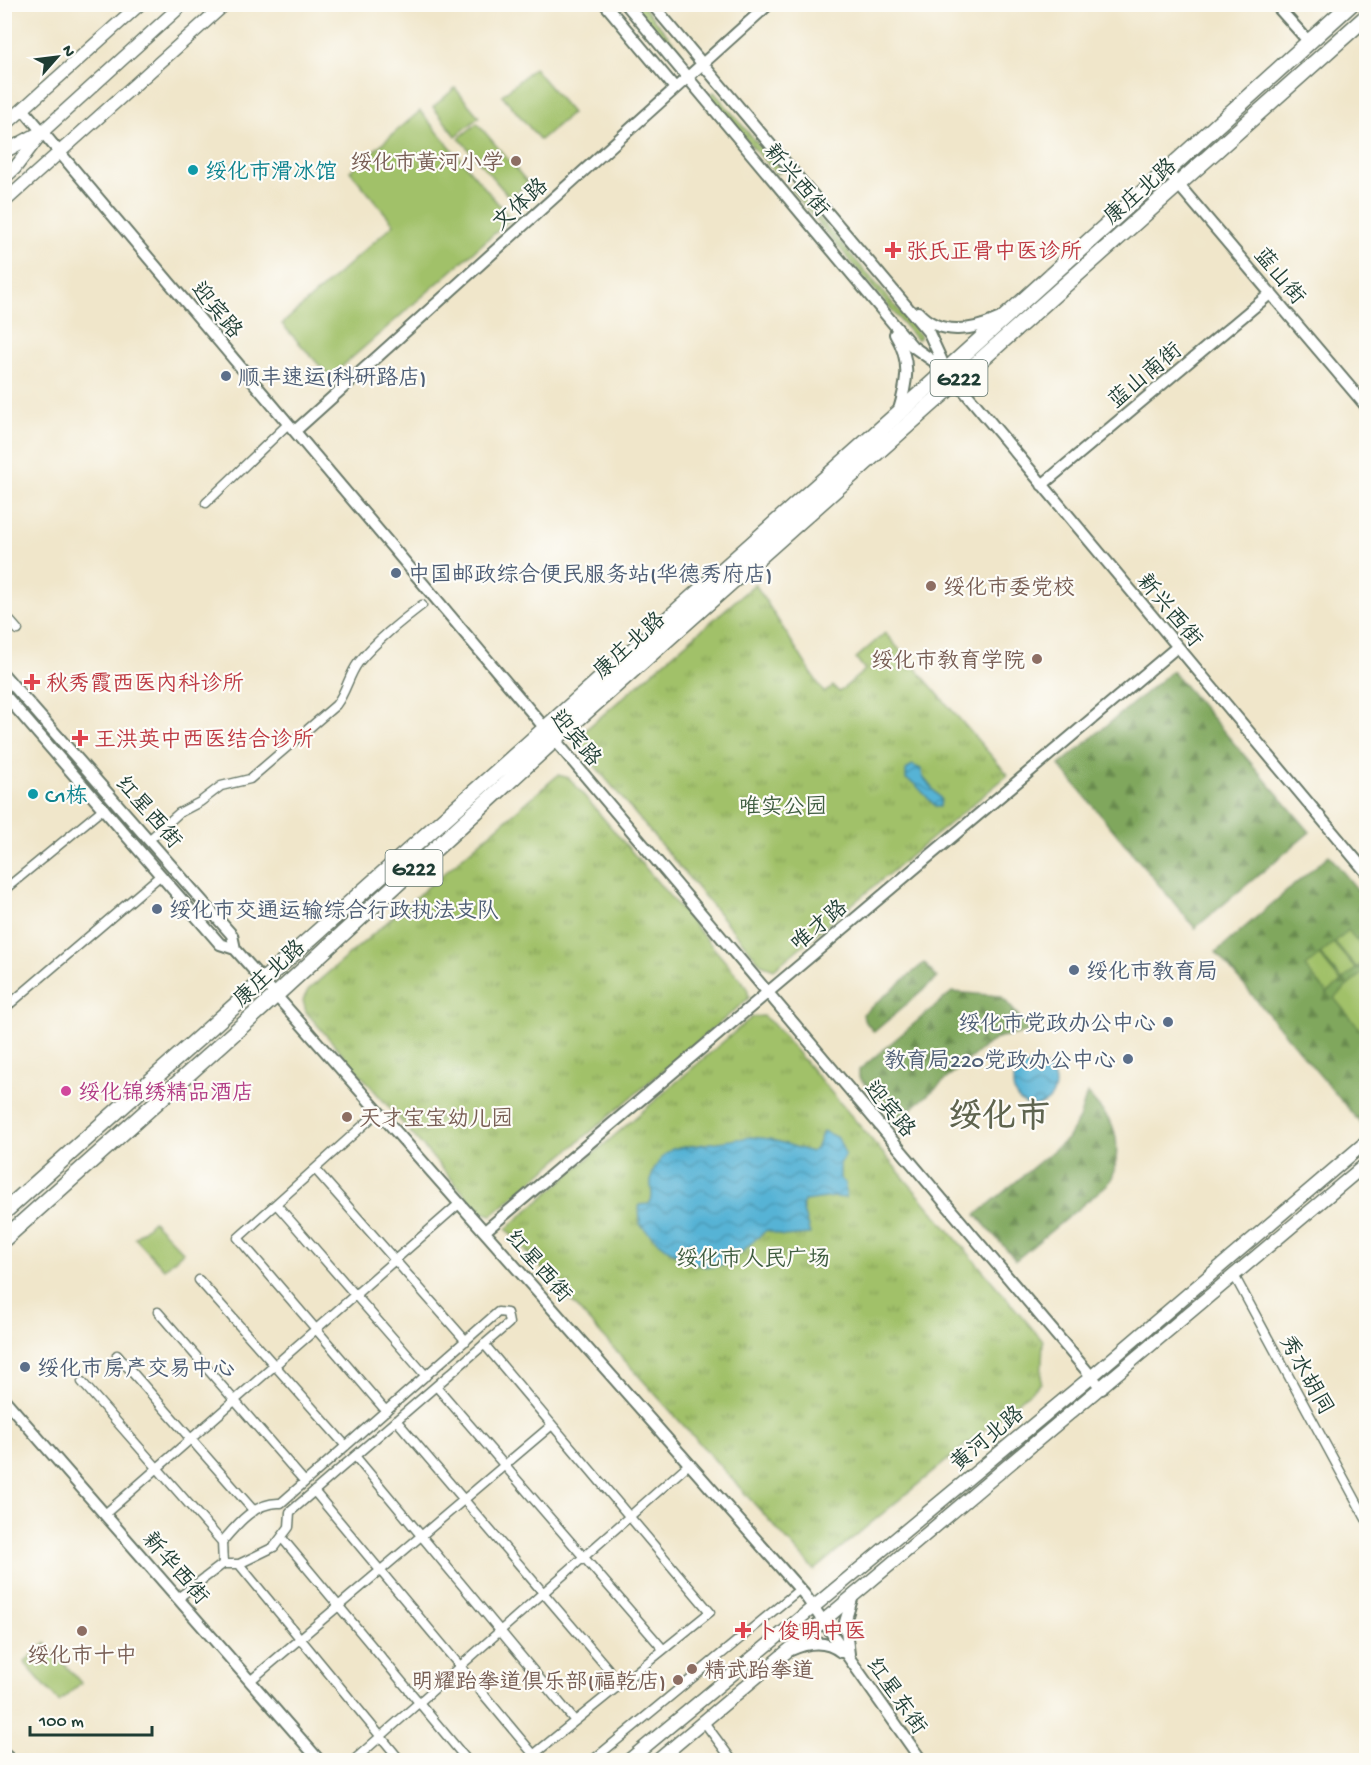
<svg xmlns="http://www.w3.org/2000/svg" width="1371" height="1765" font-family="'Gochi Hand','LXGW WenKai TC',sans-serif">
<defs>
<pattern id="grass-dots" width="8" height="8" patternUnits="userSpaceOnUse" patternTransform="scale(1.5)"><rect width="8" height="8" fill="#a1c169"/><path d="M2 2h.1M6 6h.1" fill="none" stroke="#839e57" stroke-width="1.8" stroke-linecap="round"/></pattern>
<pattern id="forest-firs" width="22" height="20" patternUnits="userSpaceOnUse" patternTransform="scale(1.5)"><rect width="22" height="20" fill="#80a75d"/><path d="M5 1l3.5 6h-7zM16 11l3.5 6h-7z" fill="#68894e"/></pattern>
<pattern id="park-tufts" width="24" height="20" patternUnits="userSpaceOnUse" patternTransform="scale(1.5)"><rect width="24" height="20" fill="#a1c169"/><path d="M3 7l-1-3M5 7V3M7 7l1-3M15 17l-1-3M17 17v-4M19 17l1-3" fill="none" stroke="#839e57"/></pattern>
<pattern id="water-waves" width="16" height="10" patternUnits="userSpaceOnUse" patternTransform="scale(1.5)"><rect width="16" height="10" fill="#57b3d5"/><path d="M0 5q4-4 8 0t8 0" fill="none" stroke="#4793ae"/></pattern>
</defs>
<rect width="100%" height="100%" fill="#fdfcf7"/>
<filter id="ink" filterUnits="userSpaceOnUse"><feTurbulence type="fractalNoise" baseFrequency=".0167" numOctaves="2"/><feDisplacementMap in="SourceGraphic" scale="12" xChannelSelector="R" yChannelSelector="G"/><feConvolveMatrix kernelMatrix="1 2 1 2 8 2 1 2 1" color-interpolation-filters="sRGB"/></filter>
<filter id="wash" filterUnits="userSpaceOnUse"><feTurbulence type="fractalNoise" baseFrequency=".008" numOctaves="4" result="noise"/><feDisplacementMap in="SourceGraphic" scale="24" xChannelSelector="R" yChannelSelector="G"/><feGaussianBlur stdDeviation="1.35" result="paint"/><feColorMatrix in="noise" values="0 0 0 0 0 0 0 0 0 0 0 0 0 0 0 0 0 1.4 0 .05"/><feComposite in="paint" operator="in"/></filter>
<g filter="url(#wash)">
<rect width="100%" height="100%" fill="#f0e6ca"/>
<!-- grass -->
<path fill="url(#grass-dots)" stroke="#607f4e" stroke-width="1.5" d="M634 5H642L680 50 678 54H675Z
M714 92 780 170V173L776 174 709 96Z
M791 185 921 336 919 339H916L791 190Z"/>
<!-- forest -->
<path fill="url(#forest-firs)" stroke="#507248" stroke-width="1.5" d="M1172 671 1310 832 1195 928 1059 765Z
M1329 855 1366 900V1119L1361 1124 1216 952Z
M924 963 937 978 874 1032 864 1020 863 1014Z
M952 992 1001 996 1033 1032 1000 1037 986 1045 897 1121 859 1077V1070Z
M1087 1093C1108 1119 1120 1125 1116 1160 1115 1169 1114 1176 1109 1183L1016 1260 976 1215 1067 1139 1079 1119Z"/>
<!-- park -->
<path fill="url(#park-tufts)" stroke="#607f4e" stroke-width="1.5" d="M755 584 824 693 833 686 839 692 865 670 856 658 885 633 1008 775 774 969 761 964 575 742 576 738Z
M558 775 569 778 747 987 749 998 492 1215 480 1212 306 1012 303 1000 308 990Z
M763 1016 773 1024 1043 1341 1041 1383 814 1570 506 1229 752 1017Z"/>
<!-- pitch -->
<path fill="#a1c169" stroke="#607f4e" stroke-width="1.5" d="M534 68 572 113 540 140 502 95Z
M455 88 479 117 456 136 433 107Z
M420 111 511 219 330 377 282 324 394 224 350 171Z
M477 123 528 183 510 198 459 138Z
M1348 930 1366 952V960L1357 968 1335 942Z
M1333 943 1356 969 1342 980 1320 954Z
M1319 955 1341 982 1327 993 1305 967Z
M1366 970V1028L1362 1032 1334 998Z
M153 1221 183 1252 164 1269 135 1238Z
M46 1643 81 1683 59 1702 24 1662Z"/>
<!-- water -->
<path fill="url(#water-waves)" stroke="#3b7884" stroke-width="1.5" d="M912 765 921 769 923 777 941 799 940 807H936L915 784 906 779V770Z
M1013 1085a21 21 0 1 1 42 0a21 21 0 1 1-42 0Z
M823 1131 838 1138 845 1154 840 1164V1179L845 1183 846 1198 834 1197 804 1201 802 1207 810 1234 783 1236 767 1230C751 1241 739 1258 721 1265 694 1274 657 1243 640 1224L639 1205 649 1204C655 1196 650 1190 651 1181 652 1168 663 1155 672 1149L751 1137 770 1139 811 1152 816 1149Z"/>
</g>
<g filter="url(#ink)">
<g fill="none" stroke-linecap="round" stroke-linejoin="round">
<!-- street casing -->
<g stroke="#687868" stroke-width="11">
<path id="street" d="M206 503 288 424
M4 614 18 630
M149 840 179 813 200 802 221 786 250 779 336 705C346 692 349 675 358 663 376 641 400 622 422 605
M4 890 104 808
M4 1009 161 875
M377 1113 238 1238 386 1411
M315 1169 466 1341
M276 1204 426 1376
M1235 1277 1366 1519
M199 1280 346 1446
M158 1312 305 1482
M484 1344 710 1612 527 1760
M117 1355 254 1511
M82 1382 222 1542
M436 1386 663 1649
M396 1420 621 1684
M355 1456 575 1721
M314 1491 534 1755
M105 1514 460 1203
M282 1538 467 1760
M239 1564 400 1760
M178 1598 223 1564H239L274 1547 289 1527 290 1512 509 1323 507 1313 498 1312 281 1503C256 1501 237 1524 222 1542L223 1564
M250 1681 552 1425
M704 1722 732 1760
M354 1760 689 1464
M593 1760 800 1589"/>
</g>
<!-- secondary casing -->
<g stroke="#687868" stroke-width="14">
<path id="secondary" d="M605 4 675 88
M626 4 912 346 946 370 956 381 1366 872
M652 4 929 333 946 370
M1275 4 1309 42
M23 109 1102 1389
M1166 170 1366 406
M918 312C939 336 973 331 998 319
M895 334C912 361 907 384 898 413
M295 431 769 4
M1042 485 1271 293
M4 675 232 935 235 949 220 944 4 694
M235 949 804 1594 921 1760
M485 1231 1177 647
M4 1399 319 1760
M791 1650C808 1642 826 1640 841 1652
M849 1654 845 1622 852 1599
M4 1754 11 1760"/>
</g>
<!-- primary casing -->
<g stroke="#687868" stroke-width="15">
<path id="primary" d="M4 126 140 4
M4 152 39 133
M4 178 15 168 43 131 183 4
M4 202 225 4
M629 1760 1092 1376 1366 1142
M658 1760 1366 1164"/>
</g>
<!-- highway casing -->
<g stroke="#687868" stroke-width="18">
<path id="highway" d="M4 1212 930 385 1351 4
M4 1239 264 1006 554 740 1366 17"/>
</g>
<!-- street -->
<use href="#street" stroke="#fff" stroke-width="8"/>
<!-- secondary -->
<use href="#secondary" stroke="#fff" stroke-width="10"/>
<!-- primary -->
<use href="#primary" stroke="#fff" stroke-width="12"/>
<!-- highway -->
<use href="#highway" stroke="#fff" stroke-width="15"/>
</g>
</g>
<!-- markers -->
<g fill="#8d6e63" stroke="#fdfcf7" stroke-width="2">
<circle cx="516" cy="161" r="6"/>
<circle cx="931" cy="586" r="6"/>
<circle cx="1037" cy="659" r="6"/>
<circle cx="347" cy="1117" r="6"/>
<circle cx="82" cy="1631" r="6"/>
<circle cx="692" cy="1669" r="6"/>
<circle cx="678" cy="1680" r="6"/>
</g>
<g fill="#0f9aa8" stroke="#fdfcf7" stroke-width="2">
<circle cx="193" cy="170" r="6"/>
<circle cx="33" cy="794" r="6"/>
</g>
<g fill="#e0444e" stroke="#fdfcf7" stroke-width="2">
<path d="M890 241h6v6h6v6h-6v6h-6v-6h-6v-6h6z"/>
<path d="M29 673h6v6h6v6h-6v6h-6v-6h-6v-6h6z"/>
<path d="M77 729h6v6h6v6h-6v6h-6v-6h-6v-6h6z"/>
<path d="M740 1621h6v6h6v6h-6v6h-6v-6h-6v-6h6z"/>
</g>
<g fill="#5c6f8a" stroke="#fdfcf7" stroke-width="2">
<circle cx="226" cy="376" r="6"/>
<circle cx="396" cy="573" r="6"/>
<circle cx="157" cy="909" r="6"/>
<circle cx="1074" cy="970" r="6"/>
<circle cx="1168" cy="1022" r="6"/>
<circle cx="1128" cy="1059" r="6"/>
<circle cx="25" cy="1367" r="6"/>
</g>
<circle fill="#d1479c" stroke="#fdfcf7" stroke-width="2" cx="66" cy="1091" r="6"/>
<g text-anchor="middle" stroke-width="4.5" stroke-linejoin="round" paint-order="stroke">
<!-- shield labels -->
<g fill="#fdfcf7" stroke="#62766e" stroke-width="1.5">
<rect x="930.5" y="360" width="57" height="36" rx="4.5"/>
<rect x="385.5" y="850" width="57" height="36" rx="4.5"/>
</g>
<g font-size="21" font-weight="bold" fill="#1f3d34">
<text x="959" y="385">G222</text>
<text x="414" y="875">G222</text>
</g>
<!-- education labels -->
<g font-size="22" fill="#785e54" stroke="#fdfcf7" text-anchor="end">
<text x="504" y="169">绥化市黄河小学</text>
<text x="943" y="594" text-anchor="start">绥化市委党校</text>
<text x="1025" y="667">绥化市教育学院</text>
<text x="359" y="1125" text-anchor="start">天才宝宝幼儿园</text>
<text x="82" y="1662" text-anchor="middle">绥化市十中</text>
<text x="704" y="1677" text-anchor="start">精武跆拳道</text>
<text x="666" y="1688">明耀跆拳道俱乐部(福乾店)</text>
</g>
<!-- culture labels -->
<g font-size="22" fill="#0d838f" stroke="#fdfcf7" text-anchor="start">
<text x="205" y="178">绥化市滑冰馆</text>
<text x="45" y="802">C1栋</text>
</g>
<!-- street labels -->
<g font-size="22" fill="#1f3d34" stroke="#fdfcf7">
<text transform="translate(798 179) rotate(50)" y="8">新兴西街</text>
<text transform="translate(1139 190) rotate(-41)" y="8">康庄北路</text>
<text transform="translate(519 203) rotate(-42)" y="8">文体路</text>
<text transform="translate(1281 275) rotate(50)" y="8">蓝山街</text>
<text transform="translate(218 309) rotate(50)" y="8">迎宾路</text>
<text transform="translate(1144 374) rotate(-40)" y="8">蓝山南街</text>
<text transform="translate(1171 609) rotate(50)" y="8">新兴西街</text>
<text transform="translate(628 644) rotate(-42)" y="8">康庄北路</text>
<text transform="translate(577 737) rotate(50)" y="8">迎宾路</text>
<text transform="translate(150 811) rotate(49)" y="8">红星西街</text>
<text transform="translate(818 924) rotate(-40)" y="8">唯才路</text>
<text transform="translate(268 972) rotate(-42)" y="8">康庄北路</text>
<text transform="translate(891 1108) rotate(50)" y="8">迎宾路</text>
<text transform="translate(540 1265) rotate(49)" y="8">红星西街</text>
<text transform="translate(1308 1374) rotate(61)" y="8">秀水胡同</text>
<text transform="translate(986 1437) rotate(-40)" y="8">黄河北路</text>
<text transform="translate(177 1567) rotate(49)" y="8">新华西街</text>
<text transform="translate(898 1695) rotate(55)" y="8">红星东街</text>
</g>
<!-- health labels -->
<g font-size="22" fill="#be3a42" stroke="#fdfcf7" text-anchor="start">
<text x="906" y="258">张氏正骨中医诊所</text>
<text x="46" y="690">秋秀霞西医内科诊所</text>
<text x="94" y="746">王洪英中西医结合诊所</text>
<text x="756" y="1638">卜俊明中医</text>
</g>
<!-- service labels -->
<g font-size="22" fill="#4e5e75" stroke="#fdfcf7" text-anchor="start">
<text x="238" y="384">顺丰速运(科研路店)</text>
<text x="408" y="581">中国邮政综合便民服务站(华德秀府店)</text>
<text x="169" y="917">绥化市交通运输综合行政执法支队</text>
<text x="1086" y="978">绥化市教育局</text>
<text x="1156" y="1030" text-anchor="end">绥化市党政办公中心</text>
<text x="1116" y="1067" text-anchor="end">教育局220党政办公中心</text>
<text x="37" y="1375">绥化市房产交易中心</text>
</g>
<!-- park labels -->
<g font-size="22" fill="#405e41" stroke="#fdfcf7">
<text x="783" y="813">唯实公园</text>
<text x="753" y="1265">绥化市人民广场</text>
</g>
<!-- hotel labels -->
<g font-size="22" fill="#b23c85" stroke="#fdfcf7" text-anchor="start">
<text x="78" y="1099">绥化锦绣精品酒店</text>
</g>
<!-- town labels -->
<g font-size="34" font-weight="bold" fill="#5f654f" stroke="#fdfcf7">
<text x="999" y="1126">绥化市</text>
</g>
</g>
<!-- margin -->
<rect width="1371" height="1765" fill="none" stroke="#fdfcf7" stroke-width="24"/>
<!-- north arrow -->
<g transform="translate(57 57) rotate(62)" stroke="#fdfcf7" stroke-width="4.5" paint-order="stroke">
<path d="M0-4.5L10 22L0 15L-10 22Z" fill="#1f3d34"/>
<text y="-9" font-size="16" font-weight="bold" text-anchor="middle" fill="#1f3d34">N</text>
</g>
<!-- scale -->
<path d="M30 1726v9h122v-9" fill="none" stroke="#1f3d34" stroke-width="3"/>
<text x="39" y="1726" font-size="18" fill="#1f3d34" stroke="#fdfcf7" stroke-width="4.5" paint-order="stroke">100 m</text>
</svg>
